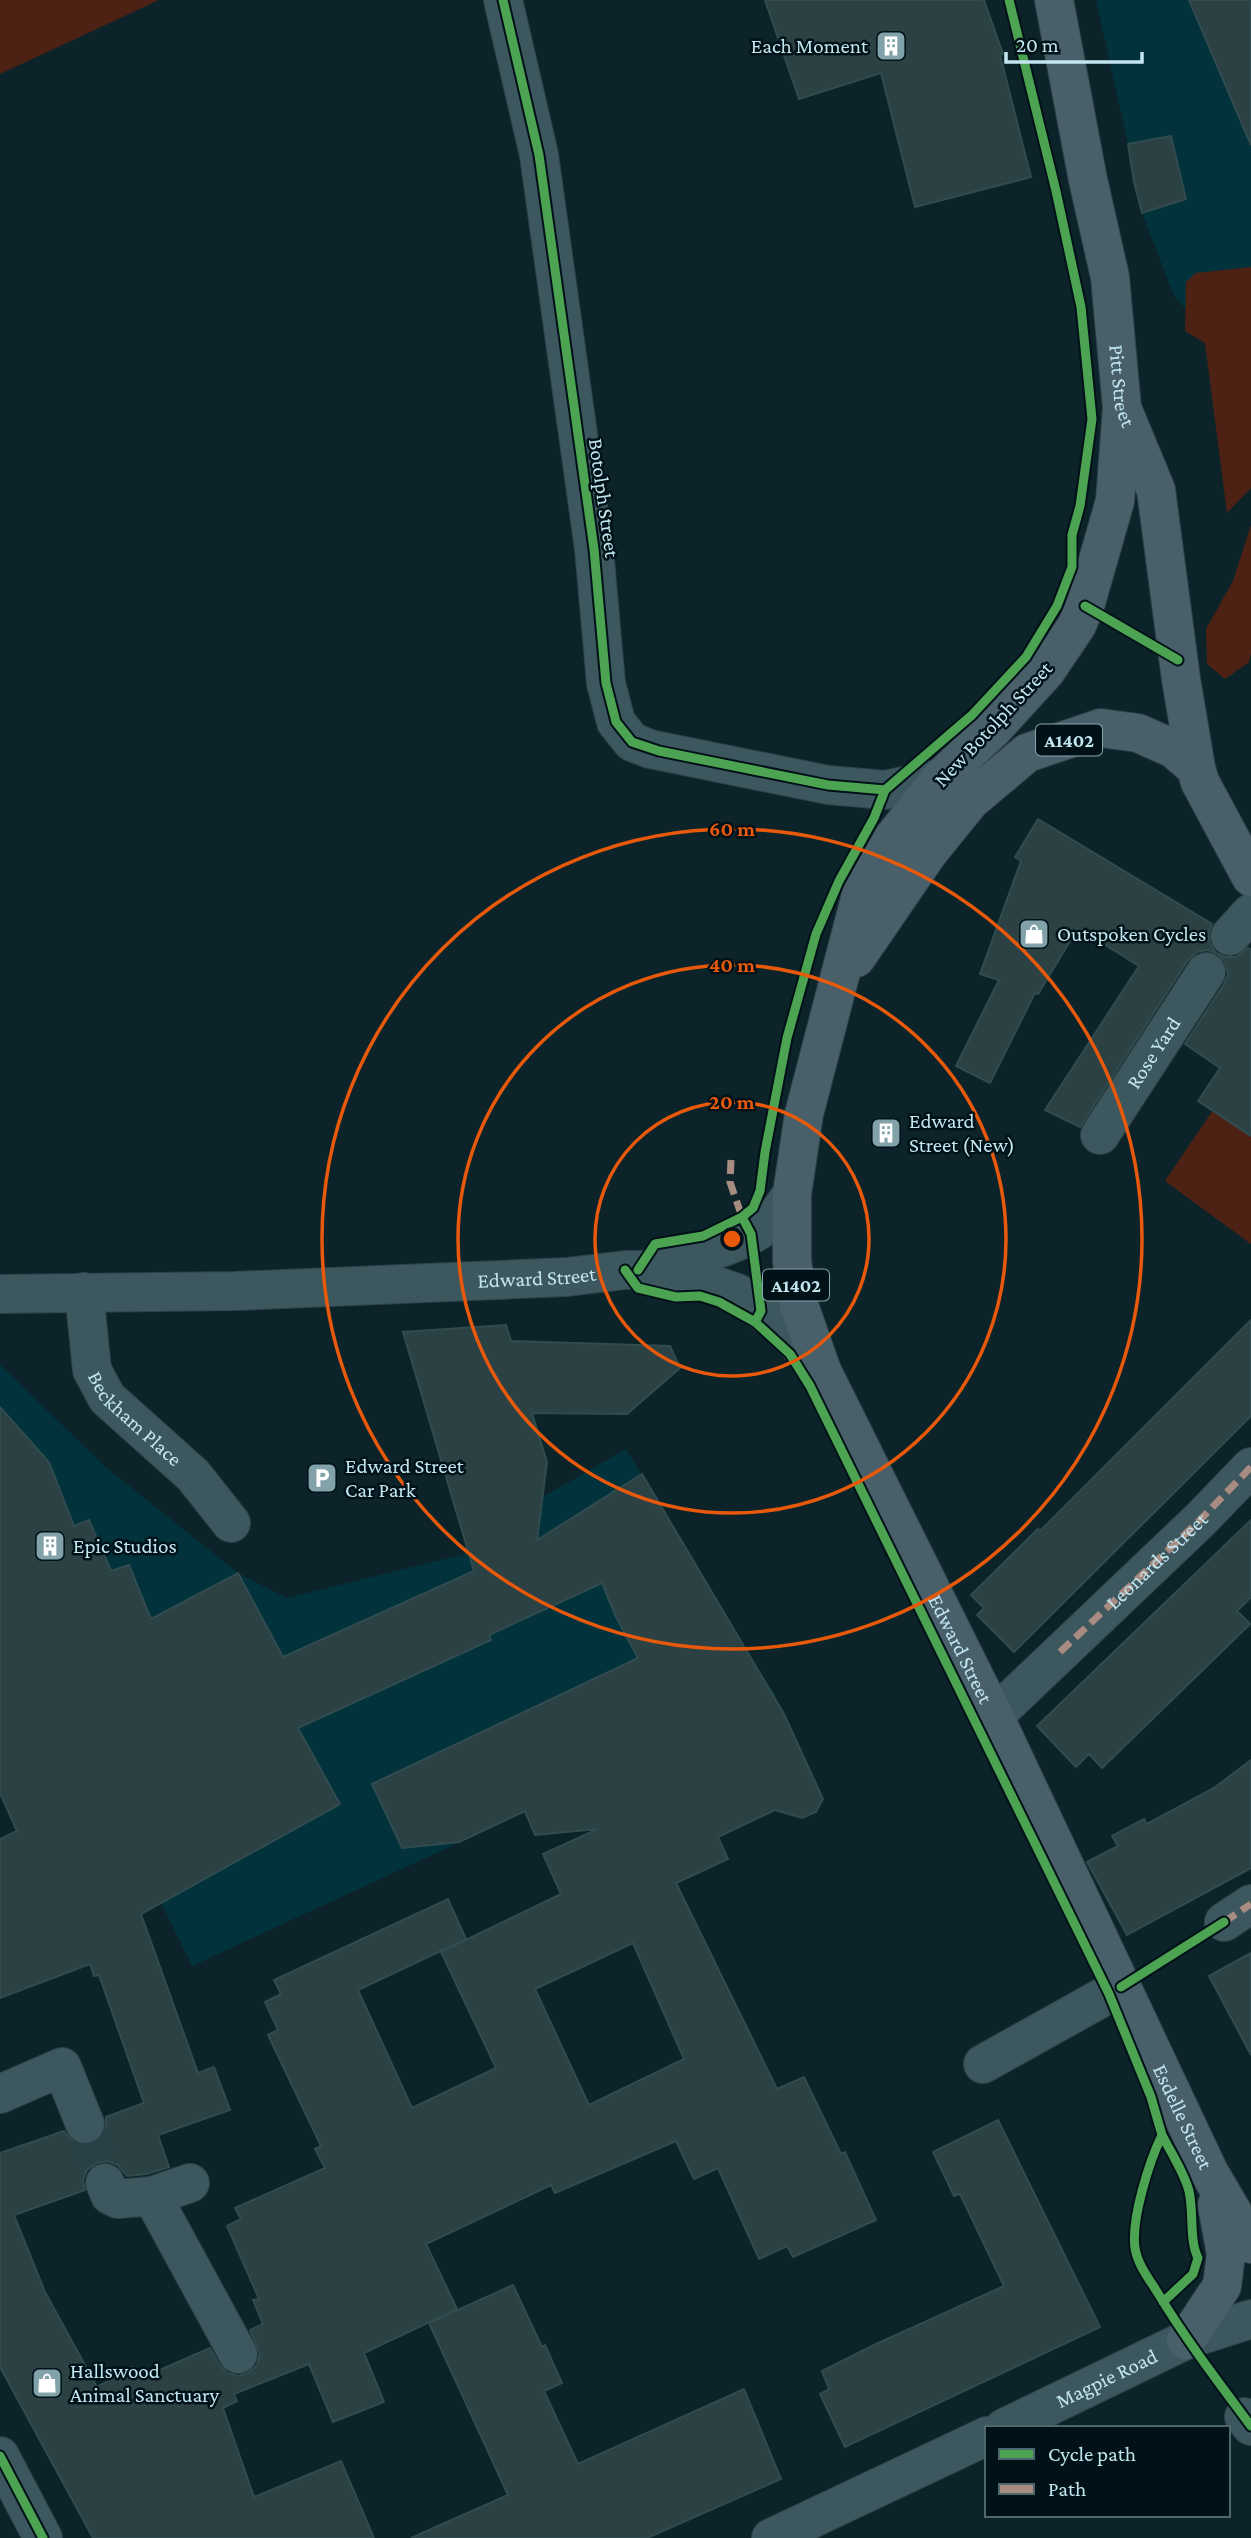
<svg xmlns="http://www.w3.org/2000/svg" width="1251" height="2538" font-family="'Crimson Pro',serif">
<rect width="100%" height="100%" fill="#0c2429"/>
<!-- built -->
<path fill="#02323c" d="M1096 0H1251V334L1202 327 1174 296 1142 213 1134 182 1128 144Z
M0 1365 108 1469 238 1573 287 1598 465 1554V1542L626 1449 760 1673 776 1696 192 1966 47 1667 0 1685Z"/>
<!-- green -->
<path fill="#4d2215" d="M0 0H159L0 74Z
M1251 267V488L1227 513 1205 343 1185 331 1186 282 1196 273Z
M1251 525V653L1249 662 1225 679 1207 664 1206 629 1233 581Z
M1213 1110 1251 1136V1244L1165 1181Z"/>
<!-- building -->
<path fill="#2c4144" stroke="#304c4e" stroke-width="2" fill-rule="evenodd" d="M765 0H984L1003 54 1000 55 1031 177 915 207 881 73 799 99Z
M1189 0H1251V145Z
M1171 136 1186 199 1142 213 1134 182 1128 144Z
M1038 819 1212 924 1209 932V942L1216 953 1226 957H1236L1248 948 1251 950V1136L1198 1101 1220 1068 1185 1044 1224 984 1228 974 1225 962 1218 954 1208 950 1197 952 1188 960 1080 1127 1045 1110 1139 966 1078 928 1038 994 1035 993 990 1083 956 1066 999 980 980 974 1021 861 1015 857Z
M1251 1320V1416L1014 1652 977 1615 984 1608 971 1595 1038 1529 1040 1531Z
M506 1325 511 1341 670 1346 680 1368 627 1414 532 1413 547 1462 537 1540 642 1474 784 1714 823 1799 816 1812 802 1818 775 1810 718 1837 728 1859 676 1883 777 2089 804 2077 841 2154 845 2152 876 2220 793 2257 787 2246 759 2259 718 2168 694 2179 676 2141 555 2193 551 2185 426 2244 457 2309 364 2353 384 2402 333 2422 309 2364 234 2394 237 2401 223 2408 254 2497 341 2461 374 2538H93L0 2367V2153L64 2131 72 2142 83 2146 93 2144 103 2137 106 2128V2117L144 2103 99 1975 94 1976 90 1964 0 1998V1839L17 1831 0 1793V1407L49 1462 74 1526 89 1520 111 1571 129 1565 151 1619 238 1573 283 1657 474 1571 403 1332ZM602 1583 616 1617 638 1658 372 1784 402 1848 459 1842 525 1811 535 1835 598 1829 543 1854 561 1894 441 1952 496 2068 412 2108 358 1990 466 1939 448 1899 274 1980 281 1994 265 2002 278 2030 268 2035 321 2146 315 2149 325 2168 235 2208 241 2219 227 2226 259 2299 253 2300 263 2324 250 2330 260 2354 257 2365 248 2373 238 2376 227 2373 219 2364 210 2348 139 2379 133 2367 97 2387 45 2292 14 2215 85 2190 83 2180 87 2170 97 2163 107 2161 118 2165 127 2176 147 2174 169 2167 158 2135 230 2110 214 2067 198 2073 141 1914 340 1804 298 1728 491 1640 489 1635ZM633 1943 684 2059 589 2105 535 1989Z
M1251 1520V1597L1237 1611 1250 1624 1102 1768 1089 1754 1076 1767 1037 1726Z
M1251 1760V1868L1127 1935 1087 1862 1118 1846 1112 1836 1144 1819 1147 1824 1214 1788Z
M1251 1953V2055L1209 1976Z
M998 2120 1100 2327 845 2447 820 2394 829 2389 822 2371 874 2345 1004 2286 960 2194 954 2196 933 2152Z
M513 2285 542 2347 545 2345 562 2383 544 2391 578 2464 744 2389 781 2479 647 2538H411L508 2495 429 2323Z"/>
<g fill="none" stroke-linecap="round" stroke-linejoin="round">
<!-- minor-tunnel -->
<path stroke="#274147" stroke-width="38" stroke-dasharray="38 19" stroke-linecap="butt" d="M85 2124 105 2183"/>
<!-- minor casing -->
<g stroke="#2f4146" stroke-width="40">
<g id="minor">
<path d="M503 0 539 155 594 549 606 683 616 722 632 742 650 749 828 785 885 790 941 778"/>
<path d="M1230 936 1251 913"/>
<path id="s1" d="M1100 1135 1206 972"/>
<path d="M652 1267C688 1257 743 1247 771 1221 779 1214 785 1203 792 1194"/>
<path id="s2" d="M84 1292 92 1370 107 1398 193 1475 231 1523"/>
<path id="s3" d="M0 1294 235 1291 567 1277 625 1270H643L694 1278 737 1293 782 1326 822 1371"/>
<path d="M994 1716 1201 1519 1251 1467"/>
<path d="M1224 1922 1251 1904"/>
<path d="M983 2064 1121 1987"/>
<path d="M0 2094 62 2067 85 2124"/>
<path d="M105 2183 110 2195 118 2199 152 2196 238 2354"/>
<path d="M152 2196 190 2183"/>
<path d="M1244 2417 1251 2426"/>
<path id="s4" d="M1004 2428 1186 2340 1251 2319"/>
<path d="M0 2456 43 2538"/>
<path d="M771 2538 987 2436"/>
</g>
</g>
<!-- major casing -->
<g stroke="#2f4146" stroke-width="40">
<g id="major">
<path id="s5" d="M1054 0 1088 180 1110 277 1122 408 1156 490 1181 679 1196 768 1200 782 1251 877"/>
<path id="s6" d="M1122 408 1115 501 1085 606 1077 625 1046 671 993 729 941 778 893 838 861 895 804 1114 792 1194V1261L799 1305 822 1371 994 1716 1209 2172 1251 2244"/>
<path d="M856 958 928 853 970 801 1027 753 1101 728 1138 733 1174 749 1196 768"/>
<path d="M1186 2340 1222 2286 1226 2254 1217 2205"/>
</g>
</g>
<!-- minor -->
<use href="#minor" stroke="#3c575e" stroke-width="38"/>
<!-- major -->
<use href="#major" stroke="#49606a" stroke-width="38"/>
<!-- quiet -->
<g stroke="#a88b81" stroke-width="7" stroke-dasharray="14 7" stroke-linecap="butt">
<path d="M731 1160 730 1182 742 1217 739 1218"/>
<path id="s7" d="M1060 1652 1201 1519 1251 1467"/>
<path d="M1224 1922 1251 1904"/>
</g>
<!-- cycleway casing -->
<g stroke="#001218" stroke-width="13">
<path id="cycleway" d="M503 0 539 155 594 549 606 683 616 722 632 742 659 751 828 785 885 790
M1009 0 1056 191 1081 307 1092 419 1080 506 1072 535V567L1057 606 1026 657 972 715 885 790 874 818 839 881 816 934 787 1038 765 1152 760 1191 753 1208 742 1217 751 1234 761 1311 755 1322 790 1354 810 1386 1109 1994 1151 2097 1162 2135C1149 2162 1131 2219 1135 2248 1138 2266 1150 2280 1159 2295 1187 2341 1219 2383 1251 2426
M1085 606 1178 660
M625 1270 638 1288 676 1297 700 1296 719 1302 755 1322
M638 1270 655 1244 703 1236 742 1217
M1121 1987 1224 1922
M1162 2135C1171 2153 1184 2172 1189 2191 1194 2213 1189 2240 1198 2258L1193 2274 1163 2302
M0 2456 43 2538"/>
</g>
<!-- cycleway -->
<use href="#cycleway" stroke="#4ca352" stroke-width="9"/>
</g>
<!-- distance rings -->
<g fill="none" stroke="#e8590c" stroke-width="3.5">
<circle cx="732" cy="1239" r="137"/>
<circle cx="732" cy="1239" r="274"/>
<circle cx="732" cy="1239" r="410"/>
</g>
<!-- icons -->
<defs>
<g id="building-square" transform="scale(1.575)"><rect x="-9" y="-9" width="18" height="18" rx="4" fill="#82a2aa" stroke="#001218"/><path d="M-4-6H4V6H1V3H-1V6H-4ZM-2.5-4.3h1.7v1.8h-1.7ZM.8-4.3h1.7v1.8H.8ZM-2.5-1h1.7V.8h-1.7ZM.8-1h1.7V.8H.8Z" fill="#fff"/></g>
<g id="shop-square" transform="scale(1.575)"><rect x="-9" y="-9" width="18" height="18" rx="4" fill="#82a2aa" stroke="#001218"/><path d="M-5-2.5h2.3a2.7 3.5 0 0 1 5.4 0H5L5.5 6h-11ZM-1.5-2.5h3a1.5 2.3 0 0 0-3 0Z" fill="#fff"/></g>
<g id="parking-square" transform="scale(1.575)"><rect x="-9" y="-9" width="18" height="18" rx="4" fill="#82a2aa" stroke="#001218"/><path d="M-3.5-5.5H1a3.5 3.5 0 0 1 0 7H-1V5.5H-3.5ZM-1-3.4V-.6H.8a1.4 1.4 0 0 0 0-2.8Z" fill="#fff"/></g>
</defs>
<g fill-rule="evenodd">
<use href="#building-square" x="891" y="46"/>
<use href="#shop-square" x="1034" y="934"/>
<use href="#building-square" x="886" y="1133"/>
<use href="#parking-square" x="322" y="1478"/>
<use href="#building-square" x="50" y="1546"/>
<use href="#shop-square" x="47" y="2383"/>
</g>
<g text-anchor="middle" stroke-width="5" stroke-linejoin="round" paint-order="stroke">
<!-- shield labels -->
<g fill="#001218" stroke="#88a6af" stroke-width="2">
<rect x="1036" y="724.5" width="66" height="31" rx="5"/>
<rect x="763" y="1269.5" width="66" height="31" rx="5"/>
</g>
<g font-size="19" font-weight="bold" fill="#c2e6f0">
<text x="1069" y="747">A1402</text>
<text x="796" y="1292">A1402</text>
</g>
<!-- poi labels -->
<g font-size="21" fill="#c2e6f0" stroke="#001218" text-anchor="start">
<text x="868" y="53" text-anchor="end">Each Moment</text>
<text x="1057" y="941">Outspoken Cycles</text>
<text x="909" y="1128">Edward<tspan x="909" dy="24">Street (New)</tspan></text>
<text x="345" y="1473">Edward Street<tspan x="345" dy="24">Car Park</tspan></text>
<text x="73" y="1553">Epic Studios</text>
<text x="70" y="2378">Hallswood<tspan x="70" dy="24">Animal Sanctuary</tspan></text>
</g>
<!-- street labels -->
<g font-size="21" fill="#c2e6f0" stroke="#001218">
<text dy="7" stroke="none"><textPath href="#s5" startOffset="392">Pitt Street</textPath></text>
<text transform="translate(604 498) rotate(82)" y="7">Botolph Street</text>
<text transform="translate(993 724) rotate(-47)" y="7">New Botolph Street</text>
<text dy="7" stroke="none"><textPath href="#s1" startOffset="98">Rose Yard</textPath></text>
<text dy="7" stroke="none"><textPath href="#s3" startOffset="537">Edward Street</textPath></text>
<text dy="7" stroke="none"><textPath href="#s2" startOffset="144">Beckham Place</textPath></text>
<text dy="7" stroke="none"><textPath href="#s7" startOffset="133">Leonards Street</textPath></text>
<text dy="7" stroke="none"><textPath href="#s6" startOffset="1370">Edward Street</textPath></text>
<text dy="7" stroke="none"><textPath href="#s6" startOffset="1888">Esdelle Street</textPath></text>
<text dy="7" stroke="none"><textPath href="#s4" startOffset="114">Magpie Road</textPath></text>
</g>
</g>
<circle cx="732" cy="1239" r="10" fill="#e8590c" stroke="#001218" stroke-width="3.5"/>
<g font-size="21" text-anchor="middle" font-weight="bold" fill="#e8590c" stroke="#001218" stroke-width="5" stroke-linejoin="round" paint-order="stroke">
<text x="732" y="836">60 m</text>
<text x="732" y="972">40 m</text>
<text x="732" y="1109">20 m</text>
</g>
<!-- legend -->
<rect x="985" y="2426" width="245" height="91" fill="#001218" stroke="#4e676e" stroke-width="2"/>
<rect x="999" y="2449" width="35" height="10" fill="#4ca352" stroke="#4e676e" stroke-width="2"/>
<text x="1048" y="2461" font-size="21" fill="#c2e6f0">Cycle path</text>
<rect x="999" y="2484" width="35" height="10" fill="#a88b81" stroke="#4e676e" stroke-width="2"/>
<text x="1048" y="2496" font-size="21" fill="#c2e6f0">Path</text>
<!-- scale -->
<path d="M1006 52v10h136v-10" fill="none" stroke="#c2e6f0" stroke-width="3.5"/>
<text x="1016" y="52" font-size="21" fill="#c2e6f0" stroke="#001218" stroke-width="5" paint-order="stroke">20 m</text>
</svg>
